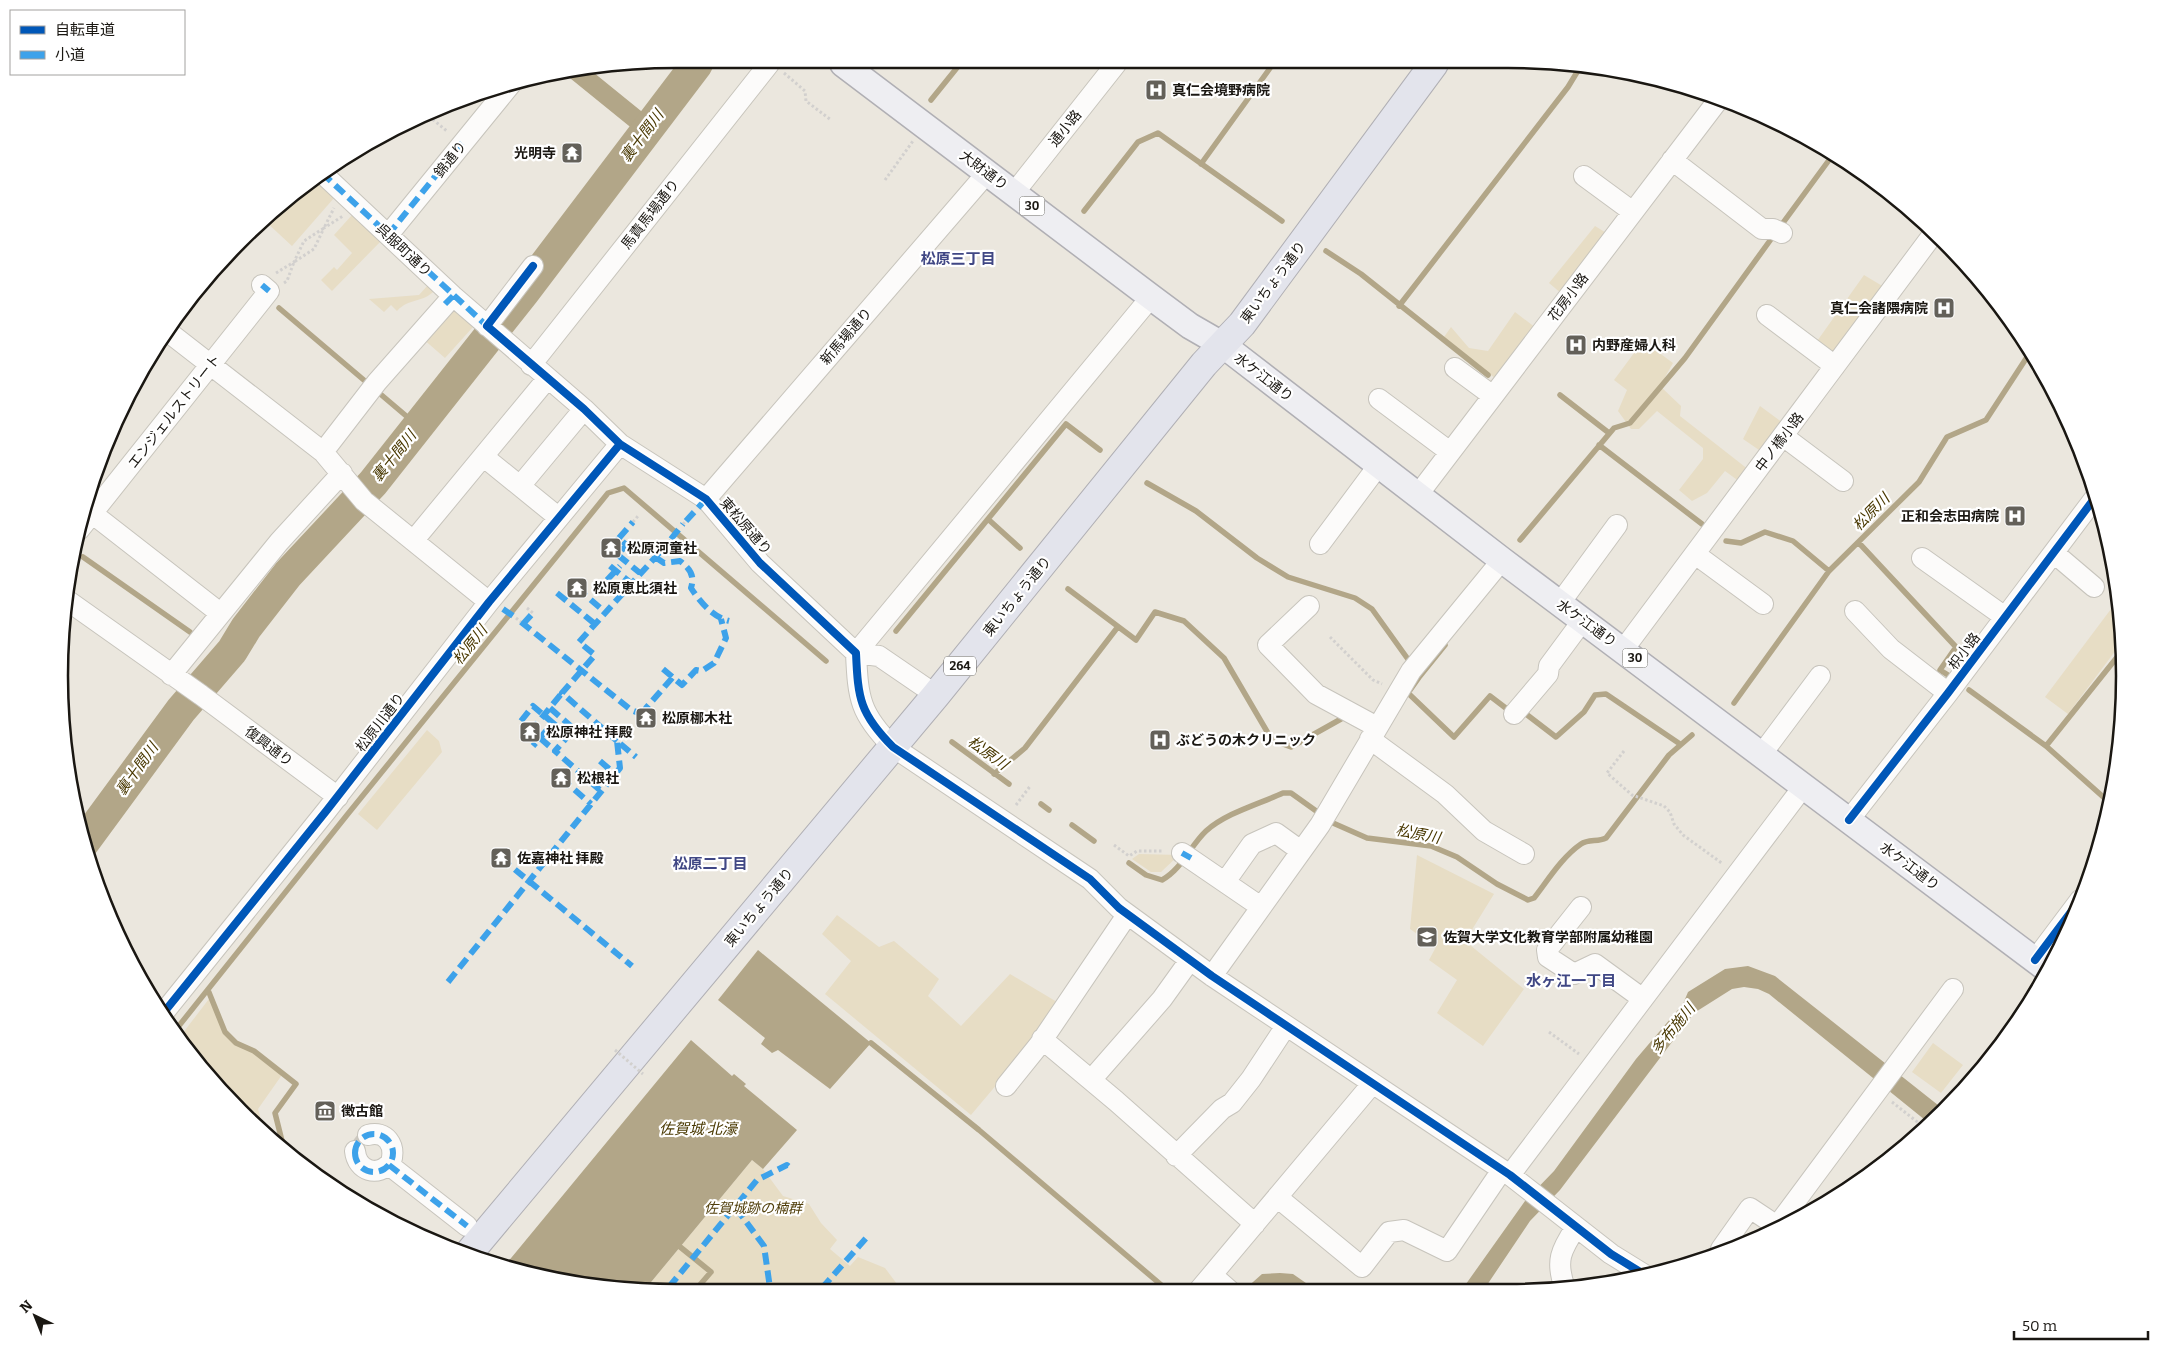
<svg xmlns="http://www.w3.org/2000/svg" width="2184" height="1351" font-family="Bitter,'Noto Sans JP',serif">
<rect width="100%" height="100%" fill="#ebe7de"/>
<!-- green -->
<path fill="#e7ddc5" d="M315 177 334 198 292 246 265 221 300 186Z
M352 215 381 241 332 291 321 280 334 267 337 270 352 253 334 235Z
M1595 226 1608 234 1562 294 1549 283Z
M1864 275 1884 287 1832 357 1815 344Z
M428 285 435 290C422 304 410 297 397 311L391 305 384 312 369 299 419 295Z
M452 305 473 327 445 358 422 338Z
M1515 312 1536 328 1496 379 1444 337 1451 327 1469 348 1488 351Z
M1643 341 1673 363 1660 386 1681 406 1680 416 1749 470 1740 482 1725 471 1707 493 1692 501 1679 490 1703 459V448L1657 411 1639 429H1631L1618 411 1627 390 1614 380Z
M1760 406 1783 423 1762 452 1743 439Z
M2111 609 2121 615 2122 642 2068 714 2045 697Z
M427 730 439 741 442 752 377 830 358 814Z
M1139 854 1179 855 1161 872H1151L1132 859Z
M1417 855 1494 894 1465 941 1524 989 1483 1046 1437 1013 1457 980 1429 960 1436 947 1410 929Z
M837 915 879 947 894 941 939 979 928 996 961 1026 1010 974 1057 1002 1041 1032 971 1115 825 994 851 961 822 934Z
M212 995 225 1030 237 1042 253 1048 284 1072 258 1109 265 1134 239 1111 179 1038Z
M1933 1043 1963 1065 1941 1093 1912 1072Z
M752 1160 763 1169 783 1196 809 1204 821 1223 837 1240 830 1249 850 1266 858 1257 885 1268 900 1288 647 1287Z"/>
<!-- water -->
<path fill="#b2a688" d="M758 950 871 1043 830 1089 778 1050 772 1053 761 1044 765 1038 718 1000Z
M1748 966 1775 976 1943 1109 1930 1124 1769 994 1758 989 1744 987 1732 989 1694 1013 1560 1190 1530 1221 1483 1291H1461L1525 1201 1554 1171 1636 1059 1683 1004 1688 992 1725 969Z
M691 1040 732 1076 734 1074 746 1084 744 1086 797 1130 763 1169 752 1160 647 1287H595L507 1263Z
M1280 1273 1293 1274 1316 1290H1283L1278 1287 1269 1286 1261 1290H1244L1262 1274Z"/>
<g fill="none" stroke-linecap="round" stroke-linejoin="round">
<!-- stream -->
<path stroke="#b2a688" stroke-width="5.5" d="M931 100 960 64
M1201 164 1273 64
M1084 211 1138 142 1158 133 1282 221
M1780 227 1832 156
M1326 251 1361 274 1488 375
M1399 306 1568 87 1582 64
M279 308 418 426
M1560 395 1609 433
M1599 445 1702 524
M1147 483 1196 511 1257 558 1288 577 1355 598 1372 609 1420 676 1445 645
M989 520 1020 548
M1520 540 1614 428 1630 423 1685 358 1774 235
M1726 541 1741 543 1765 532 1793 541 1829 571
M1859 543 1956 647 1940 670 1948 675
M83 557 190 632
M1068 589 1136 640 1155 612 1184 621 1224 658 1272 740 1291 747 1341 719
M896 631 1066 424 1100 450
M1420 676 1408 693 1454 737 1490 696 1507 709
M1969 690 2046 746 2110 803
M1734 703 1829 571 1919 482 1947 437 1986 420 2031 351
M1526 714 1556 737 1584 712 1595 695 1606 694 1680 744
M952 742 1009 784
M2046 746 2122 651
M994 774 1025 748 1117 628
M1041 804 1049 810
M1072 825 1094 841
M1129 863 1146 875 1162 880C1182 869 1190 846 1206 831 1226 813 1259 804 1283 793H1291L1333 823 1367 838 1431 846 1457 857 1497 884 1528 900 1534 898C1548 880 1562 857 1581 844 1588 839 1598 842 1606 838L1669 755 1692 735
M208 990 225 1032 236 1043 254 1051 296 1084 275 1113 282 1141 279 1146
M174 1032 347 815 608 493 624 488 826 661
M871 1043 979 1130 1166 1289
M679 1246 711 1272 698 1287"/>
<!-- canal -->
<path stroke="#b2a688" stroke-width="19" d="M574 69 648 129"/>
<!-- river -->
<path stroke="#b2a688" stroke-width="32" d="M84 842 181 710 232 651 246 628 288 574 373 483 524 292 697 64"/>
<!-- minor-tunnel -->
<path stroke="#ccc8bf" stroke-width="20" stroke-dasharray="20 10" stroke-linecap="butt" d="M355 1138 359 1141"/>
<!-- minor casing -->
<g stroke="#c7c4bc" stroke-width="22">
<path id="minor" d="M1672 160 1762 229H1773L1782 233
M322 173 453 296 584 409 620 444 706 499 760 563 856 653C858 699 860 714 893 747L1090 879 1119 908 1212 976 1510 1175 1611 1254 1645 1275
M1584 176 1633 212
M1014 193 1116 64
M388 235 511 84
M1767 315 1835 366
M487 326 533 266
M167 331 323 452 364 501 489 602
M531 365 769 64
M1455 368 1493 396
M1379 399 1450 452
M1783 436 1843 481
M323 452 377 382 453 296
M484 457 558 517
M520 486 584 409
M1417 496 1719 99
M706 499 987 173
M84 507 220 613
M79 530 269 291 262 285
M414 540 547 379
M1320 544 1378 466
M2054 553 2094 587
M1695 554 1763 604
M1922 558 2005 617
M64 598 201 695 338 797
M1560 603 1617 525
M1309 606 1268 645 1316 694 1377 727
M1855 611 1891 649 1948 693
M1623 650 1934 233
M856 653 1151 297
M856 653 879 656 936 695
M171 675 279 542 342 473
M1514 714 1548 674 1549 666 1583 620
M1370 739 1445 794 1484 831 1524 854
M1761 755 1820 676
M1849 820 1948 693 2097 495
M1182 853 1261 907
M1225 882 1252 844 1276 833 1301 851
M1581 907 1547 950 1548 957 1574 974 1595 964 1643 999
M2035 960 2080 900
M1212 976 1320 825 1411 671 1502 560
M161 1016 327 810 489 602 620 444
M1042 1039 1116 1101 1255 1224
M1091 1080 1162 999 1190 960
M1006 1086 1039 1045 1127 915
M355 1151C357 1171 378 1178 391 1162 396 1145 386 1130 368 1135
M1176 1156 1222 1109 1232 1103 1251 1079 1286 1026
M389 1165 467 1226
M1510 1175 1803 787
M1277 1197 1362 1267 1389 1232 1404 1230 1447 1251 1502 1170
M1777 1226 1953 989
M1721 1249 1750 1208 1777 1226
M1212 1275 1229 1290
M1565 1288C1555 1261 1561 1250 1576 1227
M1200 1289 1372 1084"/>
</g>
<!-- major casing -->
<g stroke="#b0afb4" stroke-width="28">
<path id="major" d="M843 64 1151 297 1190 326 1223 345 1502 560 2048 970"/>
</g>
<!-- highway casing -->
<g stroke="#b0afb4" stroke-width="30">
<path id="highway" d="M469 1253 936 695 1204 364 1242 324 1434 64"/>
</g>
<!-- path -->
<path stroke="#d2d0ce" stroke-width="3" stroke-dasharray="2.5 2.5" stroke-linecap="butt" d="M784 73 805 91 806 101 831 120
M425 113 448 132
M885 180 913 141
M276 273 294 262 304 241 324 228 334 208
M284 283 287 281 294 262 314 249 324 228 343 216
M633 522 638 516
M683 524 686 521
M669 542 671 539
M527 608 533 613
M516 618 521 622
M1330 637 1373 680 1382 684
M1624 751 1607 773 1632 795 1664 806 1670 812 1674 824 1683 835 1723 864
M1016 805 1031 785
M1114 845 1129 856 1137 851H1164
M1549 1032 1579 1054
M1892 1102 1925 1128"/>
<!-- minor -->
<use href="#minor" stroke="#fcfbfa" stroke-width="20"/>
<!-- major -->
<use href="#major" stroke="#eeeef2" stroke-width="25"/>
<!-- highway -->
<use href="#highway" stroke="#e3e4ec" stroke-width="28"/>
<!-- path-bridge -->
<path stroke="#d2d0ce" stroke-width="3" stroke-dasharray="2.5 2.5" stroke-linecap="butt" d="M615 1050 643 1074"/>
<!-- quiet -->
<path stroke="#3da2ea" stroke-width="6" stroke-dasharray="12 6" stroke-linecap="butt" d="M322 173 487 326
M388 235 462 143
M262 285 269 291
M445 304 453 296
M686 521 706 499
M619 538 633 522
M671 539 683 524
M611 548 619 538 626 545 618 555 640 573
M655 557 664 563 680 561C690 569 695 575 691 588 700 602 713 617 729 621
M610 566 631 583
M607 580 620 566
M577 588 605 612
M557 593 595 624
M503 609 516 618
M521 622 631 710 647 716 651 712 646 708 673 677
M523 624 533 613
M663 669 682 685 696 670 702 671 714 663 726 638 721 619
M550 708 574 729 555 751 601 791
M521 721 533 706 553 723 533 746
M553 723 568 736
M530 732 562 693
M540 738 555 751
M617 741 562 693 595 655 579 642 669 542
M600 761 615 774
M561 778 591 804
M1182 853 1191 858
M501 858 632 966
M448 982 620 768 617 741 636 757
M355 1153a19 19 0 1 1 38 0a19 19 0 1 1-38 0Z
M389 1165 467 1226
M736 1208 764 1246 770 1288
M669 1287 757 1180 787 1165 793 1170
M822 1288 868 1236"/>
<!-- cycleway casing -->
<g stroke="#fff" stroke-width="11">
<path id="cycleway" d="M533 266 487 326 584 409 620 444 706 499 760 563 856 653C858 699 860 714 893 747L1090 879 1119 908 1212 976 1510 1175 1611 1254 1645 1275
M1849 820 1948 693 2097 495
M2035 960 2080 900
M161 1016 327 810 489 602 620 444"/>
</g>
<!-- cycleway -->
<use href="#cycleway" stroke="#0057b8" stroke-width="8"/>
</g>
<!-- icons -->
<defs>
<g id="hospital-square" transform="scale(1.125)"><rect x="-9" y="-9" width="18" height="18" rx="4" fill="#636059" stroke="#fff"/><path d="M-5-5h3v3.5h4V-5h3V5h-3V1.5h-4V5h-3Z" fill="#fff"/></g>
<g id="temple-square" transform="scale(1.125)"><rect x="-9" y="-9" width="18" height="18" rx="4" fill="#636059" stroke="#fff"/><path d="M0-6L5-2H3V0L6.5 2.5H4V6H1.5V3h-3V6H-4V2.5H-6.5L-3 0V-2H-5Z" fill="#fff"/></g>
<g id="school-square" transform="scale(1.125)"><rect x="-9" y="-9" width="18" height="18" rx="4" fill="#636059" stroke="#fff"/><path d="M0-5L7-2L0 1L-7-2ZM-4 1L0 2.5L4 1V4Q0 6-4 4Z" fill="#fff"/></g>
<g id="museum-square" transform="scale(1.125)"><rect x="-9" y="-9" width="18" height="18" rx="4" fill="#636059" stroke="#fff"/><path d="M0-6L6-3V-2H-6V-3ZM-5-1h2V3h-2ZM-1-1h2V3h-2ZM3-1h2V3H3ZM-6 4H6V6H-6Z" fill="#fff"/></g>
</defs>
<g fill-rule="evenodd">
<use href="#hospital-square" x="1156" y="90"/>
<use href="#temple-square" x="572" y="153"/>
<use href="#hospital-square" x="1944" y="308"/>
<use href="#hospital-square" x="1576" y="345"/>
<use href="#hospital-square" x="2015" y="516"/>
<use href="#temple-square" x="611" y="548"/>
<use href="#temple-square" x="577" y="588"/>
<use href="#temple-square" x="646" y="718"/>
<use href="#temple-square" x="530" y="732"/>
<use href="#hospital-square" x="1160" y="740"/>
<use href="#temple-square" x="561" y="778"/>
<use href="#temple-square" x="501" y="858"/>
<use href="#school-square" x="1427" y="937"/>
<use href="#museum-square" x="325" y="1111"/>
</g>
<g text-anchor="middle" stroke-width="4.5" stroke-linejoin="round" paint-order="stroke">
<!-- shield labels -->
<g fill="#fff" stroke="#5f5d59" stroke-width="1">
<rect x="1019.5" y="196.5" width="25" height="19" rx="4"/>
<rect x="1622.5" y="648.5" width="25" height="19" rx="4"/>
<rect x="944" y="656.5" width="32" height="19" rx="4"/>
</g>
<g font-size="12" font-weight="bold" fill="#1a1712">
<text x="1032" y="210">30</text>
<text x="1635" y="662">30</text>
<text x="960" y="670">264</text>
</g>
<!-- poi labels -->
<g font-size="14" font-weight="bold" fill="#1a1712" stroke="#fff" text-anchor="start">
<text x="1172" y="95">真仁会境野病院</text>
<text x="556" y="158" text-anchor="end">光明寺</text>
<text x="1928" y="313" text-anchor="end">真仁会諸隈病院</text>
<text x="1592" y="350">内野産婦人科</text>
<text x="1999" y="521" text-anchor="end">正和会志田病院</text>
<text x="627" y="553">松原河童社</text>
<text x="593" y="593">松原恵比須社</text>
<text x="662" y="723">松原梛木社</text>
<text x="546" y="737">松原神社 拝殿</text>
<text x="1176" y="745">ぶどうの木クリニック</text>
<text x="577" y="783">松根社</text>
<text x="517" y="863">佐嘉神社 拝殿</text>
<text x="1443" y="942">佐賀大学文化教育学部附属幼稚園</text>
<text x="341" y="1116">徴古館</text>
</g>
<!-- street labels -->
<g font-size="14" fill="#1a1712" stroke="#fff">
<text transform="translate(1065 128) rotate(-51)" y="5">通小路</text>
<text transform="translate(450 159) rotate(-51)" y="5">錦通り</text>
<text transform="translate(984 170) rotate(37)" y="5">大財通り</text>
<text transform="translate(650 214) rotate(-52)" y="5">馬責馬場通り</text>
<text transform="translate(404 250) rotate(43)" y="5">呉服町通り</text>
<text transform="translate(1273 282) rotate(-53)" y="5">東いちょう通り</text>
<text transform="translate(1568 297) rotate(-53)" y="5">花房小路</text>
<text transform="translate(846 336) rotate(-49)" y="5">新馬場通り</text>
<text transform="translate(1264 377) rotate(38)" y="5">水ケ江通り</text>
<text transform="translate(174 411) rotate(-52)" y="5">エンジェルストリート</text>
<text transform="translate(1779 442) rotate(-53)" y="5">中ノ橋小路</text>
<text transform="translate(746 526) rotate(49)" y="5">東松原通り</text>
<text transform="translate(1017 596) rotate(-51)" y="5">東いちょう通り</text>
<text transform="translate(1587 623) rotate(36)" y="5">水ケ江通り</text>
<text transform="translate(1964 651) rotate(-53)" y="5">枳小路</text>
<text transform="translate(380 722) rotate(-52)" y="5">松原川通り</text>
<text transform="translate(269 746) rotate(37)" y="5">復興通り</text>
<text transform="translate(1910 866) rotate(37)" y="5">水ケ江通り</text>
<text transform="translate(759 907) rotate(-50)" y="5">東いちょう通り</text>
</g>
<!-- park labels -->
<g font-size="14" font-style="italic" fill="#503e0a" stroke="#fff">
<text x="753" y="1213">佐賀城跡の楠群</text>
</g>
<!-- water labels -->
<g font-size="15" font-style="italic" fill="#493801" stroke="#fff">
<text transform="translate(642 136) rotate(-53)" y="5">裏十間川</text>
<text transform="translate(394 456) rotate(-51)" y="5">裏十間川</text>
<text transform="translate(1871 512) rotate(-45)" y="5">松原川</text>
<text transform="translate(470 645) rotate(-51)" y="5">松原川</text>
<text transform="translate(988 753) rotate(36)" y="5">松原川</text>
<text transform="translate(137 769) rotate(-54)" y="5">裏十間川</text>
<text transform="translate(1418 834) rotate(11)" y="5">松原川</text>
<text transform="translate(1673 1029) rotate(-51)" y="5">多布施川</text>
<text x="698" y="1134">佐賀城 北濠</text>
</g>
<!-- neighbourhood labels -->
<g font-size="15" font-weight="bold" fill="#404784" stroke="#fff">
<text x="958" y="264">松原三丁目</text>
<text x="710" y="869">松原二丁目</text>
<text x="1571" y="986">水ヶ江一丁目</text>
</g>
</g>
<!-- crop -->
<path d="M0 0H2184V1351H0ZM676 68H1508A608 608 0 0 1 2116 676V676A608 608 0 0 1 1508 1284H676A608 608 0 0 1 68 676V676A608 608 0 0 1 676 68Z" fill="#fff" fill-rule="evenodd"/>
<path fill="none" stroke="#1a1712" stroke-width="2.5" d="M676 68H1508A608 608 0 0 1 2116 676V676A608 608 0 0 1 1508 1284H676A608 608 0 0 1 68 676V676A608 608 0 0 1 676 68Z"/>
<!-- legend -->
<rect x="10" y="10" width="175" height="65" fill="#ffffff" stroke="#a3a2a0"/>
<rect x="20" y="26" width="25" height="8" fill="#0057b8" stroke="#a3a2a0"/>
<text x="55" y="35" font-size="15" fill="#1a1712">自転車道</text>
<rect x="20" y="51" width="25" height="8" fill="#3da2ea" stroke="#a3a2a0"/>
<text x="55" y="60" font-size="15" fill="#1a1712">小道</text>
<!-- north arrow -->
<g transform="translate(35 1316) rotate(317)" stroke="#ffffff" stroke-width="4" paint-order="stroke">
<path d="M0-4L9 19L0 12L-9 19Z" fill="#1a1712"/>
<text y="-8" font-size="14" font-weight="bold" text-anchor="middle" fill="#1a1712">N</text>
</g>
<!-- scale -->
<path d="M2014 1331v8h134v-8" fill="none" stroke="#1a1712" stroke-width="2.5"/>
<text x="2022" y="1331" font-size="15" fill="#1a1712" stroke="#ffffff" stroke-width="4" paint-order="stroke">50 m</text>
</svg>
